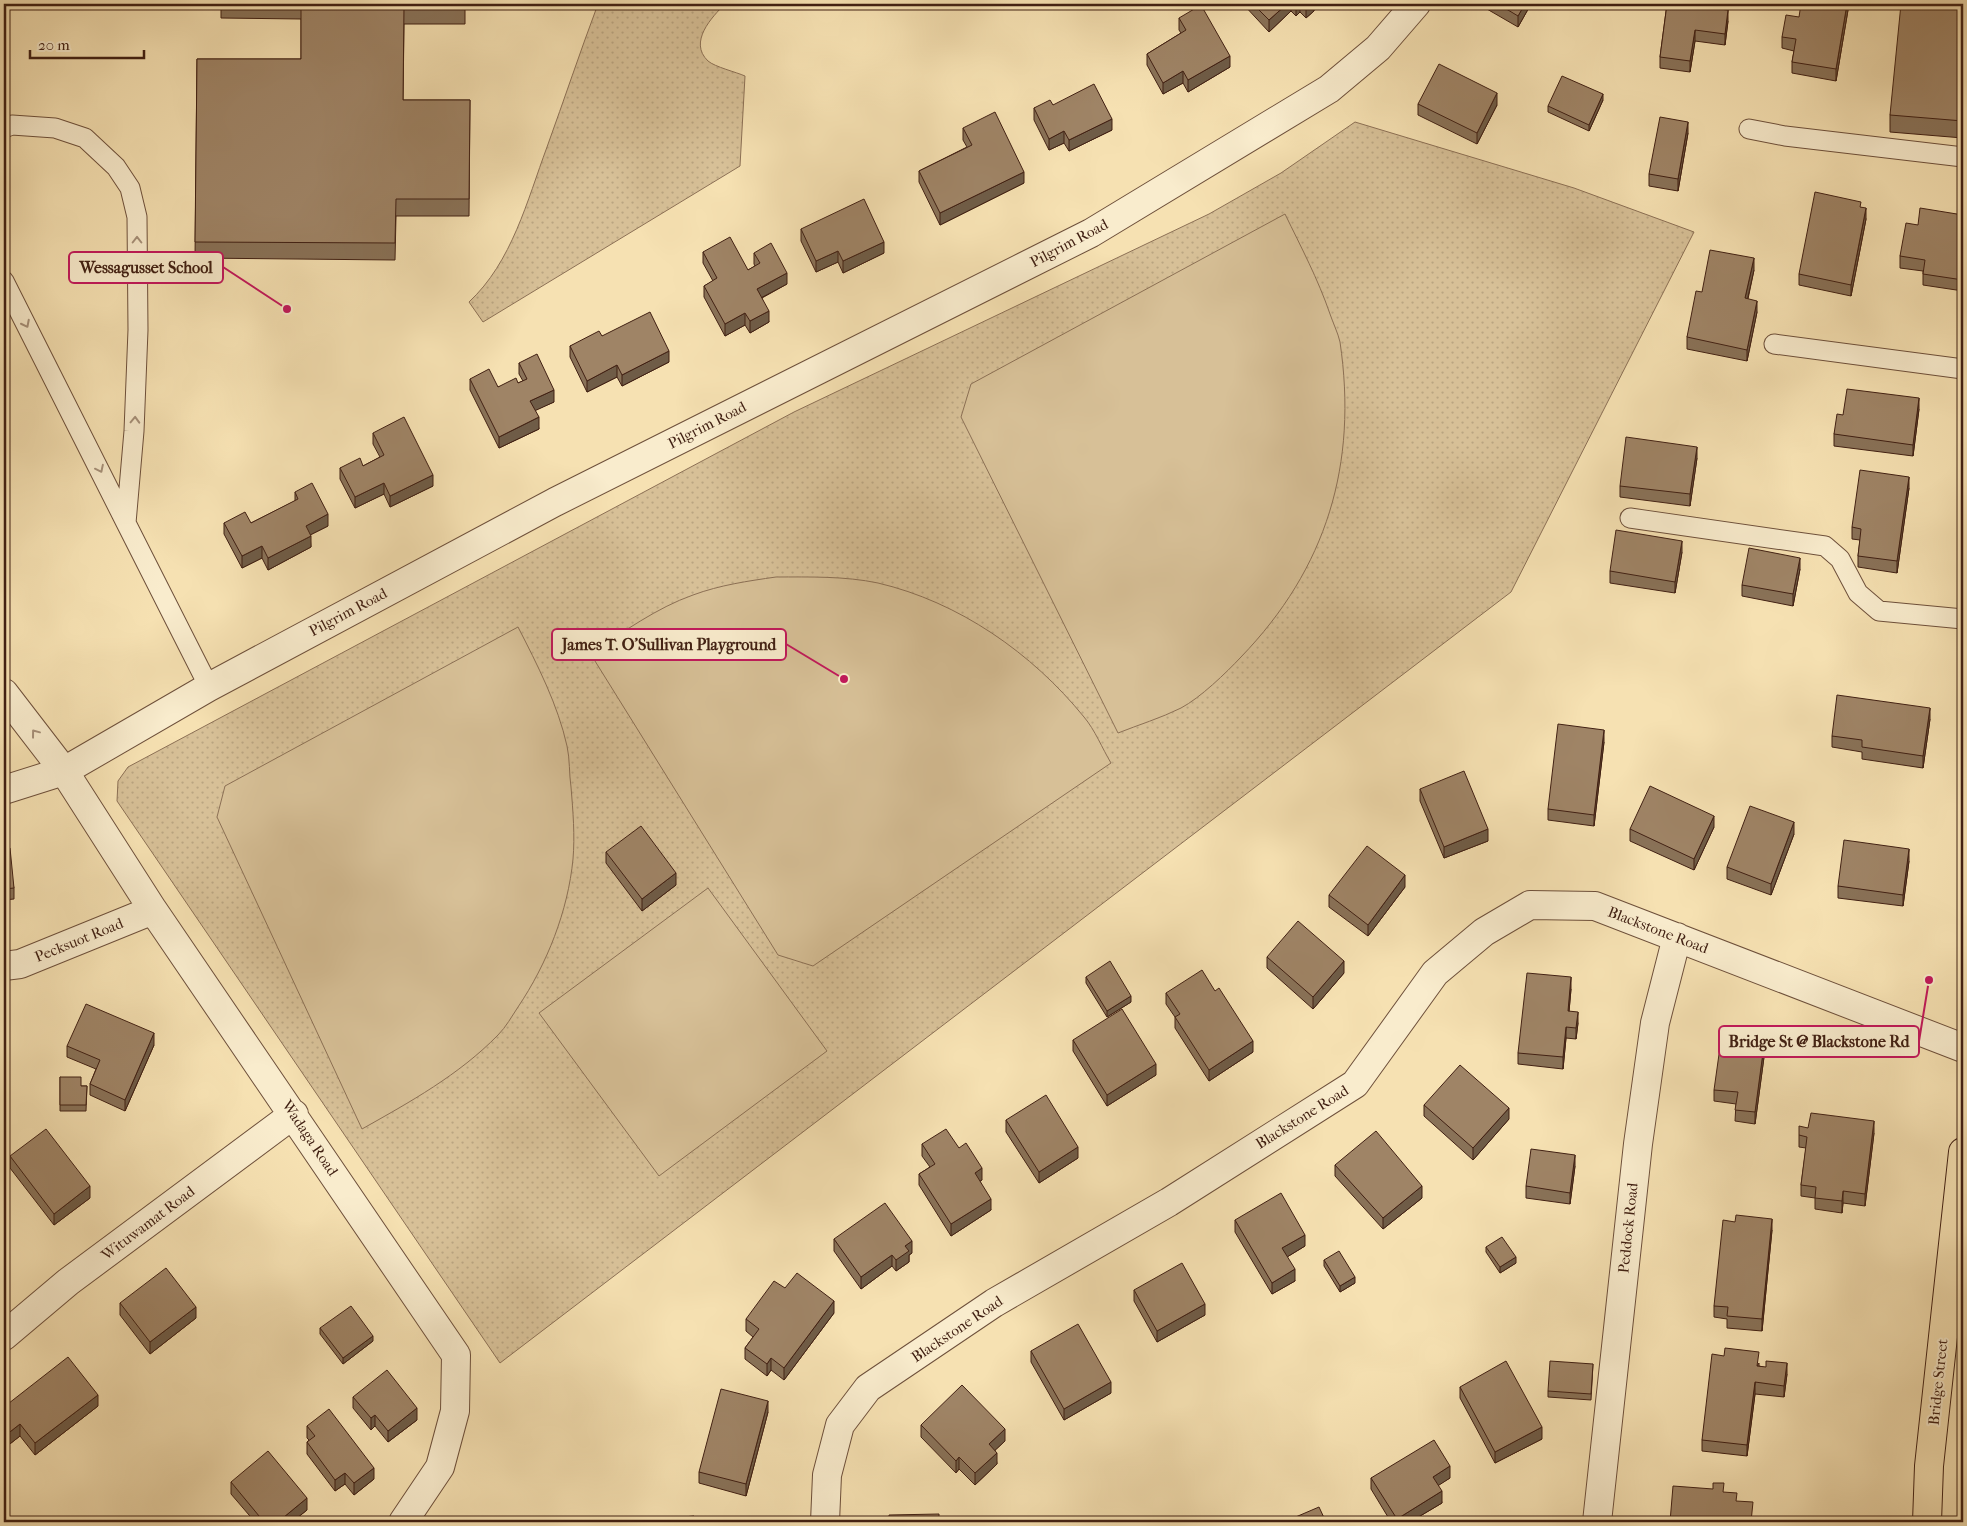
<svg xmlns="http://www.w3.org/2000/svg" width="1967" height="1526" font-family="'IM FELL French Canon',serif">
<defs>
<pattern id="park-dots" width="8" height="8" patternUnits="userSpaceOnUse" patternTransform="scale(1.25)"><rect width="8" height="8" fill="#d7c097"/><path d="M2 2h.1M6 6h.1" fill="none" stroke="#baa581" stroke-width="1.8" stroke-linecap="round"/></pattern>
</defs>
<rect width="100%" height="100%" fill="#f6e1b2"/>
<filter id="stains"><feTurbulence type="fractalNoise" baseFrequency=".004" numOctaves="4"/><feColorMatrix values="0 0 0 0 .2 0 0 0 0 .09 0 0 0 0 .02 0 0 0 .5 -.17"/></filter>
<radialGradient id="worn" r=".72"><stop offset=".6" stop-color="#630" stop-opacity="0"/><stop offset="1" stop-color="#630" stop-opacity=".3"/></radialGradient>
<!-- park -->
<path fill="url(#park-dots)" stroke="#8c7055" d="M598 4H725C712 17 688 42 708 61 715 67 736 72 745 76L740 166 483 322 469 302C512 262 527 201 547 147 564 100 580 52 598 4Z
M1355 122 1574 188 1694 232 1511 592 500 1363 117 801 118 781 128 767 794 412 1209 214 1281 173Z"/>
<!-- pitch -->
<path fill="#d7c097" stroke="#8c7055" d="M1285 214C1301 247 1318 279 1330 314 1333 323 1338 333 1340 342 1358 464 1327 568 1241 657 1226 673 1200 698 1181 708 1161 718 1138 725 1118 733L961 417 971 384Z
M776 577C809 577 845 576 878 583 959 602 1032 653 1084 717 1095 730 1102 748 1111 763L813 966 778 955 590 653C624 632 656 608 693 595 720 585 748 581 776 577Z
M518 627C537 664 558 705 567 746 570 759 569 774 571 787 573 811 575 836 573 859 568 911 547 964 518 1007 512 1016 506 1027 498 1035 459 1075 410 1102 362 1129L217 817 225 786Z
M708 888 827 1051 659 1176 539 1013Z"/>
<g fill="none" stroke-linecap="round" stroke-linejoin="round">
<!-- service casing -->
<g stroke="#6e503b" stroke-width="21">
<path id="service" d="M4 128 12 125 55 128 85 138 116 167 130 188 137 217 138 330 134 431 126 523 4 281
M1749 129 1785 136 1963 157
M1774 344 1963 369
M1630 518 1825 546 1840 559 1858 593 1879 611 1963 619
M126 523 209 687"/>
</g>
<!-- minor casing -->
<g stroke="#6e503b" stroke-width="30">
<path id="minor" d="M4 693 64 771 153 910 456 1355 455 1411 440 1467 403 1522
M4 790 64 771 209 687 555 502 1091 233 1329 89 1378 48 1416 4
M4 966 20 964 153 910
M4 1336 68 1282 294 1114
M825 1522 827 1475 840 1425 868 1388 994 1303 1169 1202 1355 1084 1435 973 1484 932 1530 905 1595 906 1963 1048
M1597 1522 1638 1144 1655 1023 1677 937"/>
</g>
<!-- primary casing -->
<g stroke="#412013" stroke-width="30">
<path id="primary" d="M1927 1522 1929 1466 1963 1152"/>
</g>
<!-- service -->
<use href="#service" stroke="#f9eccd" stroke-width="19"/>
<!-- minor -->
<use href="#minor" stroke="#f9eccd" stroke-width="28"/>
<!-- primary -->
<use href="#primary" stroke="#f6e1b2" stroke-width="28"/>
</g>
<!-- wall -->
<path fill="#897258" stroke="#412013" d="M7 4H154V9L7 8Z
M221 4H465V24H404L403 100H470L469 216H396L395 260 195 258 197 59H301V19L221 18Z
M1243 4H1314V11L1306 18 1300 12 1296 16 1291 11 1269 32Z
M1480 4H1531L1518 27 1480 5Z
M1667 4 1728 21 1725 45 1695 41 1690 72 1660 68V57Z
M1848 4V10L1836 81 1792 73V62L1794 51 1782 48V37L1799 17Z
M1963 4V138L1890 132V115Z
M1179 18 1230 67 1188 92 1183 83 1163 94 1147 65V54L1181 33 1179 30Z
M1603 100 1589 131 1548 112V106Z
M1418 104 1497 105 1477 144 1418 115Z
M1053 105 1112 130 1069 151 1064 143 1049 150 1034 120V108Z
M963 128 1024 183 940 225 919 182V171L967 147 963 140Z
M1688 133 1678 191 1649 186V174Z
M1861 207 1866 219 1851 296 1799 285V274Z
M1963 215V291L1923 285V271L1900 268V256L1918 225Z
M801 229 884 253 843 273 838 262 816 272 801 241Z
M703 252 748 270 755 266 754 264V253L787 284 762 298 769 322 750 333 745 325 725 336 704 297V286L713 281 703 263Z
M1754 270 1748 299 1757 312 1747 361 1687 349V337L1702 292Z
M602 336 669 362 622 386 617 377 587 392 570 357V346Z
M519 363 554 402 535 410 539 429 499 448 470 390V379L498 387 518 383 523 381 519 374Z
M1919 409 1913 456 1834 446V434L1843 415Z
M373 433 433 486 390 507 384 494 355 508 340 479V468L363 466 380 457 373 444Z
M1697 458 1690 506 1620 497V486Z
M1909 488 1897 573 1858 567V556L1860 540 1852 539V527Z
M295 492 328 526 310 535 311 547 268 570 262 558 242 568 224 534V523H251L295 501Z
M1682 552 1675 593 1610 583V571Z
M1800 569 1793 606 1742 596V585Z
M1930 719 1923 768 1862 759V752L1832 747V736Z
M1604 742 1594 826 1548 820V809Z
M1420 789 1488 841 1444 858 1420 801Z
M1714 827 1694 870 1630 841V829Z
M1794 834 1771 895 1727 879V867Z
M4 848 14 888V899L4 900Z
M606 852 676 885 642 911 606 863Z
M1909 861 1903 906 1838 898V886Z
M1405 887 1368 936 1329 907V895Z
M1267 957 1344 973 1313 1009 1267 968Z
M1086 977 1131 1002 1107 1017 1086 983Z
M1571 989 1569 1011 1578 1023 1576 1039 1566 1038 1563 1069 1518 1064V1053Z
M1166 993 1253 1052 1209 1081 1175 1028V1017L1166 1004Z
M1073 1040 1156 1075 1107 1106 1073 1051Z
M154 1045 125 1111 90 1095V1084L96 1069 67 1057V1046Z
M1764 1057 1755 1124 1735 1121 1736 1104 1714 1101V1090Z
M60 1077 81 1086H87L86 1111H60Z
M1424 1105 1509 1119 1473 1160 1424 1116Z
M1006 1120 1078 1158 1039 1183 1006 1132Z
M1808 1128 1874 1133 1865 1206 1843 1203 1842 1213 1815 1209V1198L1801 1196V1185L1806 1148 1799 1147V1135Z
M922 1144 959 1148 982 1180 980 1181 991 1210 951 1236 919 1185V1174L930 1167 922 1156Z
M10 1156 90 1198 54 1225 10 1168Z
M1335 1165 1422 1198 1383 1229 1335 1176Z
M1575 1166 1570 1204 1526 1198V1186Z
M1235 1220 1305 1246 1287 1257 1295 1281 1272 1294 1235 1232Z
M1772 1230 1762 1331 1727 1328V1319L1714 1317V1306Z
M834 1239 912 1253 909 1255V1262L896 1271 892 1266 861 1289 834 1251Z
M1486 1247 1516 1263 1500 1273 1486 1252Z
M1324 1260 1355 1283 1340 1292 1324 1266Z
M785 1288 834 1313 784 1380 771 1370 767 1376 745 1359V1348L753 1337 746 1331V1319Z
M1134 1290 1205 1315 1157 1342 1134 1301Z
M120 1303 196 1318 150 1354 120 1315Z
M320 1328 373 1341 343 1364 320 1334Z
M1031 1351 1111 1393 1064 1420 1031 1362Z
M1759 1363V1366L1787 1374 1784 1397 1755 1394 1747 1456 1702 1451V1440Z
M1593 1364 1591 1400 1548 1397V1391Z
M1460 1387 1542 1439 1495 1463 1460 1398Z
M353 1397 417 1420 388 1442 375 1426 371 1430 353 1408Z
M98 1406 35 1455 20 1436 6 1447 4 1444V1407Z
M768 1412 746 1496 699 1483V1472Z
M921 1425 1005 1441 995 1450 997 1464 975 1485 959 1469 956 1473 921 1437Z
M307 1426 374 1479 354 1495 345 1484 335 1491 307 1454V1442L309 1440 307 1438Z
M1371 1478H1450L1438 1485 1442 1503 1410 1522H1391L1371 1489Z
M231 1482 307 1510 292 1522H255L231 1494Z"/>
<!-- shaded-wall -->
<path fill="#6f5c47" stroke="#412013" d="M1287 4H1291V11L1269 32V20Z
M1296 4H1300V12L1296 16Z
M1309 4H1314V11L1306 18V6Z
M1525 4H1531L1518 27V16Z
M1847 4H1848V10L1836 81V69Z
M1728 10V21L1725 45V34Z
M1695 30V41L1690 72V61Z
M1230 56V67L1188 92V80Z
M1183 71V83L1163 94V83Z
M1497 93V105L1477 144V133Z
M1603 94V100L1589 131V125Z
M1112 119V130L1069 151V140Z
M1688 122V133L1678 191V179Z
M1064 131V143L1049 150V139Z
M1024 172V183L940 225V213Z
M1866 208V219L1851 296V285Z
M884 242V253L843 273V261Z
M838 251V262L816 272V261Z
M1754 258V270L1745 310V298Z
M787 273V284L757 300V289Z
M1757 301V312L1747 361V350Z
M769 311V322L750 333V321Z
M745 313V325L725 336V324Z
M669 351V362L622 386V375Z
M617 365V377L587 392V381Z
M554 390V402L530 413V401Z
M1919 398V409L1913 456V445Z
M539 417V429L499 448V437Z
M1697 447V458L1690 506V494Z
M433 475V486L390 507V496Z
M1909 477V488L1897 573V561Z
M384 483V494L355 508V497Z
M328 514V526L306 537V526Z
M311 536V547L268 570V558Z
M1682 541V552L1675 593V582Z
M262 546V558L242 568V556Z
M1800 558V569L1793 606V594Z
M1930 708V719L1923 768V756Z
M1604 730V742L1594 826V815Z
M1714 816V827L1694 870V859Z
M1794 822V834L1771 895V884Z
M1488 829V841L1444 858V847Z
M1909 849V861L1903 906V895Z
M676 873V885L642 911V899Z
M1405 875V887L1368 936V925Z
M1344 961V973L1313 1009V997Z
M1571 977V989L1568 1023V1011Z
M1131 996V1002L1107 1017V1011Z
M1578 1012V1023L1576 1039V1028Z
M1566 1027V1038L1563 1069V1057Z
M154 1033V1045L125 1111V1100Z
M1253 1041V1052L1209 1081V1070Z
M1764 1045V1057L1755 1124V1112Z
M1156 1064V1075L1107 1106V1095Z
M1509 1108V1119L1473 1160V1148Z
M1874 1121V1133L1865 1206V1194Z
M1078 1147V1158L1039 1183V1172Z
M1575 1155V1166L1570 1204V1193Z
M982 1168V1180L975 1184V1173Z
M90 1186V1198L54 1225V1214Z
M1422 1186V1198L1383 1229V1218Z
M1843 1191V1203L1842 1213V1201Z
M991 1199V1210L951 1236V1224Z
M1772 1219V1230L1762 1331V1319Z
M1305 1235V1246L1282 1260V1248Z
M912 1241V1253L909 1255V1262L896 1271V1260L905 1246Z
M892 1255V1266L861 1289V1277Z
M1516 1257V1263L1500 1273V1267Z
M1295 1269V1281L1272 1294V1283Z
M1355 1277V1283L1340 1292V1286Z
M834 1301V1313L784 1380V1368Z
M1205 1304V1315L1157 1342V1331Z
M196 1307V1318L150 1354V1342Z
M373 1336V1341L343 1364V1358Z
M771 1358V1370L767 1376V1364Z
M1787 1363V1374L1784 1397V1386Z
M1111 1382V1393L1064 1420V1409Z
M1755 1382V1394L1747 1456V1445Z
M98 1395V1406L35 1455V1443Z
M768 1401V1412L746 1496V1484Z
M417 1408V1420L388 1442V1431Z
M375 1415V1426L371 1430V1418Z
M20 1424V1436L6 1447V1435Z
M1542 1427V1439L1495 1463V1452Z
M1005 1429V1441L989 1456V1444Z
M997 1453V1464L975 1485V1473Z
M959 1457V1469L956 1473V1461Z
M1450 1466V1478L1433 1489V1477Z
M374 1468V1479L354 1495V1483Z
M345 1473V1484L335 1491V1480Z
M1442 1491V1503L1410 1522H1397V1519Z
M307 1498V1510L292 1522H278Z"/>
<!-- building -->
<path fill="#9f8466" stroke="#412013" d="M301 4H465V7H404L403 100H470L469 199H396L395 243 195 242 197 59H301Z
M1253 4H1287L1269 20Z
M1498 4H1525L1518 16Z
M1667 4H1677L1728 10 1725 34 1695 30 1690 61 1660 57Z
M1801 4H1847L1836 69 1792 62 1796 39 1782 37 1786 15 1799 17Z
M1901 4H1963V121L1890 115Z
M1201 5 1230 56 1188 80 1183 71 1163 83 1147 54 1186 30 1179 18Z
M1439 64 1497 93 1477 133 1418 104Z
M1562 76 1603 94 1589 125 1548 106Z
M1094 84 1112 119 1069 140 1064 131 1049 139 1034 108 1050 100 1053 105Z
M995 112 1024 172 940 213 919 171 972 145 963 128Z
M1660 117 1688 122 1678 179 1649 174Z
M1815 192 1861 202 1860 207 1866 208 1851 285 1799 274Z
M864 199 884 242 843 261 838 251 816 261 801 229Z
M1920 208 1963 215V280L1923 274 1925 260 1900 256 1906 223 1918 225Z
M730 237 748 270 760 263 754 253 771 243 787 273 757 289 769 311 750 321 745 313 725 324 704 286 717 278 703 252Z
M1710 250 1754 258 1745 298 1757 301 1747 350 1687 337 1696 291 1702 292Z
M650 312 669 351 622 375 617 365 587 381 570 346 599 331 602 336Z
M537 354 554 390 530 401 539 417 499 437 470 379 489 369 498 387 516 378 518 383 527 379 519 363Z
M1847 389 1919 398 1913 445 1834 434 1837 414 1843 415Z
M404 417 433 475 390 496 384 483 355 497 340 468 360 458 363 466 384 455 373 433Z
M1626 437 1697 447 1690 494 1620 486Z
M1860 470 1909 477 1897 561 1858 556 1861 529 1852 527Z
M312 483 328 514 306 526 311 536 268 558 262 546 242 556 224 523 245 512 251 523 298 499 295 492Z
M1616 530 1682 541 1675 582 1610 571Z
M1749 548 1800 558 1793 594 1742 585Z
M1837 695 1930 708 1923 756 1862 747V740L1832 736Z
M1558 724 1604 730 1594 815 1548 809Z
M1464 771 1488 829 1444 847 1420 789Z
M1650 786 1714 816 1694 859 1630 829Z
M1750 806 1794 822 1771 884 1727 867Z
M641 826 676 873 642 899 606 852Z
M1844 840 1909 849 1903 895 1838 886Z
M1367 846 1405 875 1368 925 1329 895Z
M4 848H10L14 888 4 889Z
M1298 921 1344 961 1313 997 1267 957Z
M1110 961 1131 996 1107 1011 1086 977Z
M1202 970 1215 991 1219 988 1253 1041 1209 1070 1175 1017 1180 1014 1166 993Z
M1527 973 1571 977 1568 1011 1578 1012 1576 1028 1566 1027 1563 1057 1518 1053Z
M86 1004 154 1033 125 1100 90 1084 100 1060 67 1046Z
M1122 1009 1156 1064 1107 1095 1073 1040Z
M1721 1040 1764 1045 1755 1112 1735 1110 1738 1092 1714 1090Z
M1460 1065 1509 1108 1473 1148 1424 1105Z
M60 1077H81V1086H87L86 1105H60Z
M1046 1095 1078 1147 1039 1172 1006 1120Z
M1811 1113 1874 1121 1865 1194 1843 1191 1842 1201 1815 1198 1816 1187 1801 1185 1807 1137 1799 1135V1126L1808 1128Z
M46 1129 90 1186 54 1214 10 1156Z
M946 1129 959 1148 966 1143 982 1168 975 1173 991 1199 951 1224 919 1174 935 1164 922 1144Z
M1376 1131 1422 1186 1383 1218 1335 1165Z
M1531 1149 1575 1155 1570 1193 1526 1186Z
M1281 1193 1305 1235 1282 1248 1295 1269 1272 1283 1235 1220Z
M885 1203 912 1241 905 1246 909 1251 896 1260 892 1255 861 1277 834 1239Z
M1736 1215 1772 1219 1762 1319 1727 1316 1728 1307 1714 1306 1723 1220 1735 1222Z
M1502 1237 1516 1257 1500 1267 1486 1247Z
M1339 1251 1355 1277 1340 1286 1324 1260Z
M1182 1263 1205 1304 1157 1331 1134 1290Z
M166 1268 196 1307 150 1342 120 1303Z
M797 1273 834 1301 784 1368 771 1358 767 1364 745 1348 759 1329 746 1319 774 1281 785 1288Z
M351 1306 373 1336 343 1358 320 1328Z
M1078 1324 1111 1382 1064 1409 1031 1351Z
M1725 1348 1759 1352 1757 1366 1766 1367V1361L1787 1363 1784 1386 1755 1382 1747 1445 1702 1440 1712 1354 1724 1356Z
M68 1357 98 1395 35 1443 20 1424 6 1435 4 1433V1407Z
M1506 1361 1542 1427 1495 1452 1460 1387Z
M1550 1361 1593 1364 1591 1394 1548 1391Z
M387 1370 417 1408 388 1431 375 1415 371 1418 353 1397Z
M962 1385 1005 1429 989 1444 997 1453 975 1473 959 1457 956 1461 921 1425Z
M721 1389 768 1401 746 1484 699 1472Z
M329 1409 374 1468 354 1483 345 1473 335 1480 307 1442 315 1436 307 1426Z
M1434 1440 1450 1466 1433 1477 1442 1491 1397 1519 1371 1478Z
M268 1451 307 1498 278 1522H264L231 1482Z
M1713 1483H1724L1723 1492 1737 1493 1736 1501 1753 1502 1751 1522H1670L1673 1486 1713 1489Z
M1319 1507 1326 1522H1284Z
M939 1514V1519H949V1522H889V1515Z
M694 1516V1522H672V1518Z"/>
<!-- one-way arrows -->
<defs><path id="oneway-chevron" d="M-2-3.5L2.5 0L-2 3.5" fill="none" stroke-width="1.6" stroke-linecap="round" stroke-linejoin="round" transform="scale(1.25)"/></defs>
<g stroke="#a69079">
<use href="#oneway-chevron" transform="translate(137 240) rotate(-90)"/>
<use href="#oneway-chevron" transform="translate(26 324) rotate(63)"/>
<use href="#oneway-chevron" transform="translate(135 420) rotate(-88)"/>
<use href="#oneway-chevron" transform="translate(100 469) rotate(64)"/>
<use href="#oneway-chevron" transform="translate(35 733) rotate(-127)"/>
</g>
<g text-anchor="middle" stroke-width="4" stroke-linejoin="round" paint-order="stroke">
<!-- street labels -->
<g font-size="15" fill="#412013" stroke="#f9eccd">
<text transform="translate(1069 243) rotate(-28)" y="5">Pilgrim Road</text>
<text transform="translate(707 425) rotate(-27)" y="5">Pilgrim Road</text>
<text transform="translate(348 612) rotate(-28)" y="5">Pilgrim Road</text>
<text transform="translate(1658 930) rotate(21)" y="5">Blackstone Road</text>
<text transform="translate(79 940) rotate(-22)" y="5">Pecksuot Road</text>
<text transform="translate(1302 1117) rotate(-32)" y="5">Blackstone Road</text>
<text transform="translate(310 1138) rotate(56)" y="5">Wadaga Road</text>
<text transform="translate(148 1223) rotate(-37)" y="5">Wituwamat Road</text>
<text transform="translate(1628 1228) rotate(-84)" y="5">Peddock Road</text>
<text transform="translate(957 1329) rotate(-34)" y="5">Blackstone Road</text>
<text transform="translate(1938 1382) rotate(-84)" y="5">Bridge Street</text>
</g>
</g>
<!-- callouts -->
<path fill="none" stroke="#c2185b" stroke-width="2" d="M287 309L223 267M844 679L786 644M1929 980L1919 1041"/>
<g fill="#c2185b" stroke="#f9eccd" stroke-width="2">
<circle cx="287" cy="309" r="5"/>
<circle cx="844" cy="679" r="5"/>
<circle cx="1929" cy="980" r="5"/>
</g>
<g fill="#f9eccd" stroke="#c2185b" stroke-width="2">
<rect x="69" y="252" width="154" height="31" rx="5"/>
<rect x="552" y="629" width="234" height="31" rx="5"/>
<rect x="1719" y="1026" width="200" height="31" rx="5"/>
</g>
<g font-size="16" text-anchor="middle" font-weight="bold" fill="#412013">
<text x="146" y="273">Wessagusset School</text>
<text x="669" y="650">James T. O'Sullivan Playground</text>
<text x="1819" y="1047">Bridge St @ Blackstone Rd</text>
</g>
<!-- margin -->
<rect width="1967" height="1526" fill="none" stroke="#f6e1b2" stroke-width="20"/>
<rect x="5" y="5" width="1957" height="1516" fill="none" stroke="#412013" stroke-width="2.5"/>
<rect x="10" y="10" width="1947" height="1506" fill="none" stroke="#412013"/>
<!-- scale -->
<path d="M30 50v8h114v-8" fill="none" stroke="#412013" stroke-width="2.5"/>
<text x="38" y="50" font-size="15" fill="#412013" stroke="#f9eccd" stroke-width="4" paint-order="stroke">20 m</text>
<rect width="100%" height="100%" filter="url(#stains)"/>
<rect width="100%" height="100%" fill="url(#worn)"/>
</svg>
